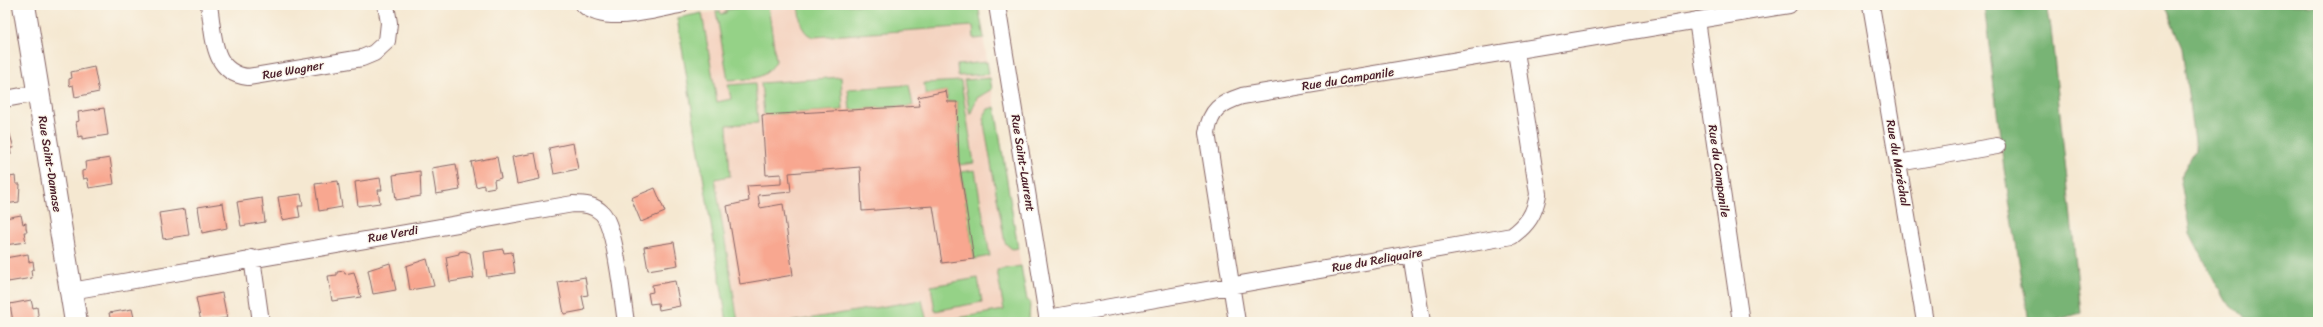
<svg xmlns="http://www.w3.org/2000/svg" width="2323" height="327" font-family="Sriracha,sans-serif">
<rect width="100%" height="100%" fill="#fbf7ec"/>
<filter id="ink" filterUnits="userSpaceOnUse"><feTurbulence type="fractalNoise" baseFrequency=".025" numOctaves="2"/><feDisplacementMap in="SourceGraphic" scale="8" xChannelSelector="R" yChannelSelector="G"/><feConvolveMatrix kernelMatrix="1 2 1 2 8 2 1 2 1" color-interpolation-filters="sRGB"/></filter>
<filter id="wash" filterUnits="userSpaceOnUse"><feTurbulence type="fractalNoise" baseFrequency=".012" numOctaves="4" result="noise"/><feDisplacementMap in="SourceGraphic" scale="16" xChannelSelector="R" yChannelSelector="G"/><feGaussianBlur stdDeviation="0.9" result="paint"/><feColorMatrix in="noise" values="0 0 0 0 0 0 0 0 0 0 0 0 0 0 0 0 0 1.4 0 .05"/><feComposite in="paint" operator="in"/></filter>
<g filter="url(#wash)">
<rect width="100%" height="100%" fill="#f5e8d1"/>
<!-- built -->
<path fill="#f4d3c0" d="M753 5H978L1021 266 997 270 1004 310 927 322 922 300 789 322H727L677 18Z"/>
<!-- green -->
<path fill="#95d287" stroke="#707859" d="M753 5H768L776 61C765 81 749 79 728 80L716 11H720L721 14 726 13V10Z
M798 5H978L984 38 974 39 973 26 814 37C800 34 800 17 798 5Z
M702 13 717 102 731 99 728 85 755 83 758 123 727 125 730 176 715 179 738 322H727L677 18Z
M987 62 989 74 958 76 957 65Z
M841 77 843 110 764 115 761 83Z
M990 78 992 89 977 98 970 115 964 80Z
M961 81 974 163 959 165 957 102H948L946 91 926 95 924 83Z
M909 85 913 106 850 110 848 89Z
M995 107 1018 248 1012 249 1005 243 983 118 988 109Z
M975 170 990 256 974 259 961 172Z
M1021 266 1027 300 1030 302 1029 322H935L1004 310 997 270Z
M978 278 982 302 935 311 931 286Z
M922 300 927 322H789Z"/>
<!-- forest -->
<path fill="#78b474" stroke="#616a50" d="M1984 5H2047L2051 28 2081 313 2049 322H2029L2004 169Z
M2164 5H2318V322H2249L2224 299 2190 233 2180 177 2195 150 2182 48Z"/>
<g id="blocks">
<!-- building -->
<path fill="#f8a790" d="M94 67 99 92 75 97 73 85 70 86 69 83V79L72 78 71 72Z
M946 91 948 102H957L959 161 974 259 942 263 933 206 862 211 860 167 789 173 791 192 758 195 760 208 783 204 793 275 740 284 727 206 749 201 747 186 781 184V174L766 175 762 115 920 106 918 97Z
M104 108 108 135 82 139V136L78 137 76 122 79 121 78 112Z
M8 128 14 148H10L11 154 5 155V129Z
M573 143 578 169 554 174 549 148Z
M535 153 540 179 517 184 512 157Z
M497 157 501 178 494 180 495 187 484 189V185L476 187 471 162Z
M110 158 114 184 89 188 87 178 83 179 82 175V171L86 170 85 162Z
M456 164 460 190 436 194 432 168Z
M420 171 421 196 396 200 393 175Z
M15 176 16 184H20L19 202 5 204V178Z
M380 178 382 190H378L380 203 358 206 355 182Z
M338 181 342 207 319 211 315 184Z
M655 188 665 212 641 222 631 198Z
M301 194 303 206H298L300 217 282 220 278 197Z
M262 198 265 222 241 226 237 202Z
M223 203 227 228 202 233 198 207Z
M185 209 189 235 163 239 159 213Z
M21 215 23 224 26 223V228L27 232H24L26 242 5 245V218Z
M674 242 678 265 648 270 644 247Z
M503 249 504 253 512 252 515 273 487 277 484 252Z
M464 251 470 253 474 278 450 282 446 257 459 254V252Z
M28 254 29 262 33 261 34 269 31 270 32 278 8 282 5 258Z
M427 259 434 286 410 290 406 266Z
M390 263 396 290 373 294 368 270Z
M344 271 345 274 354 272 361 297 332 301 328 276 337 275V272Z
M585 277 588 295 582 296 585 310 564 314 558 282Z
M675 281 680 306 659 310 658 303 650 304 648 293 653 292 652 285Z
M222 293 227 318 201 322 196 298Z
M31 300 33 308 37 307 39 322H13L10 304Z
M132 309 135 322H111L109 313Z
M682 319V322H668V321Z"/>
</g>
</g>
<g filter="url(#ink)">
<use href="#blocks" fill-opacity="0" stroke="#866565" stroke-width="1"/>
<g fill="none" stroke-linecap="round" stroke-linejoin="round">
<!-- street casing -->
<g stroke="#866565" stroke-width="18">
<path id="street" d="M209 5C214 34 211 73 248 77L362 58 374 53 387 41 389 23 386 5
M584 5C606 25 653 10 680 5
M997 5 1048 322
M1871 5 1925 322
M1697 20 1741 322
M5 99 38 93
M1898 163 1997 146
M1411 254 1422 322
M252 258 261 322
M71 291 573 204C585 204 594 205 602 213 616 227 622 299 626 322
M1048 318 1512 236C1527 225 1535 214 1538 194L1516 51
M1237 322 1207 133C1210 110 1221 103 1242 96L1789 5"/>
</g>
<!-- secondary casing -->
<g stroke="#866565" stroke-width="24">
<path id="secondary" d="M24 5 76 322"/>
</g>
<!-- street -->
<use href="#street" stroke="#fff" stroke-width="16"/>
<!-- secondary -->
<use href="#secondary" stroke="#fff" stroke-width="22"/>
</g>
</g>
<g text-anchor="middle" stroke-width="3" stroke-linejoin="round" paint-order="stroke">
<!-- street labels -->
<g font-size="12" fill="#4a1f2b" stroke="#fbf7ec">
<text transform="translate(293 70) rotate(-10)" y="4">Rue Wagner</text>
<text transform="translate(1348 79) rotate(-9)" y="4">Rue du Campanile</text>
<text transform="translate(1023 163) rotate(81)" y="4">Rue Saint-Laurent</text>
<text transform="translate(1898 163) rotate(80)" y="4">Rue du Maréchal</text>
<text transform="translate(50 164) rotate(81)" y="4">Rue Saint-Damase</text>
<text transform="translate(1719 171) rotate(82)" y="4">Rue du Campanile</text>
<text transform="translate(393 234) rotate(-10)" y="4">Rue Verdi</text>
<text transform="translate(1377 260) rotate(-10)" y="4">Rue du Reliquaire</text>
</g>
</g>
<!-- margin -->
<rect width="2323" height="327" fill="none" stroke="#fbf7ec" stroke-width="20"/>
</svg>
